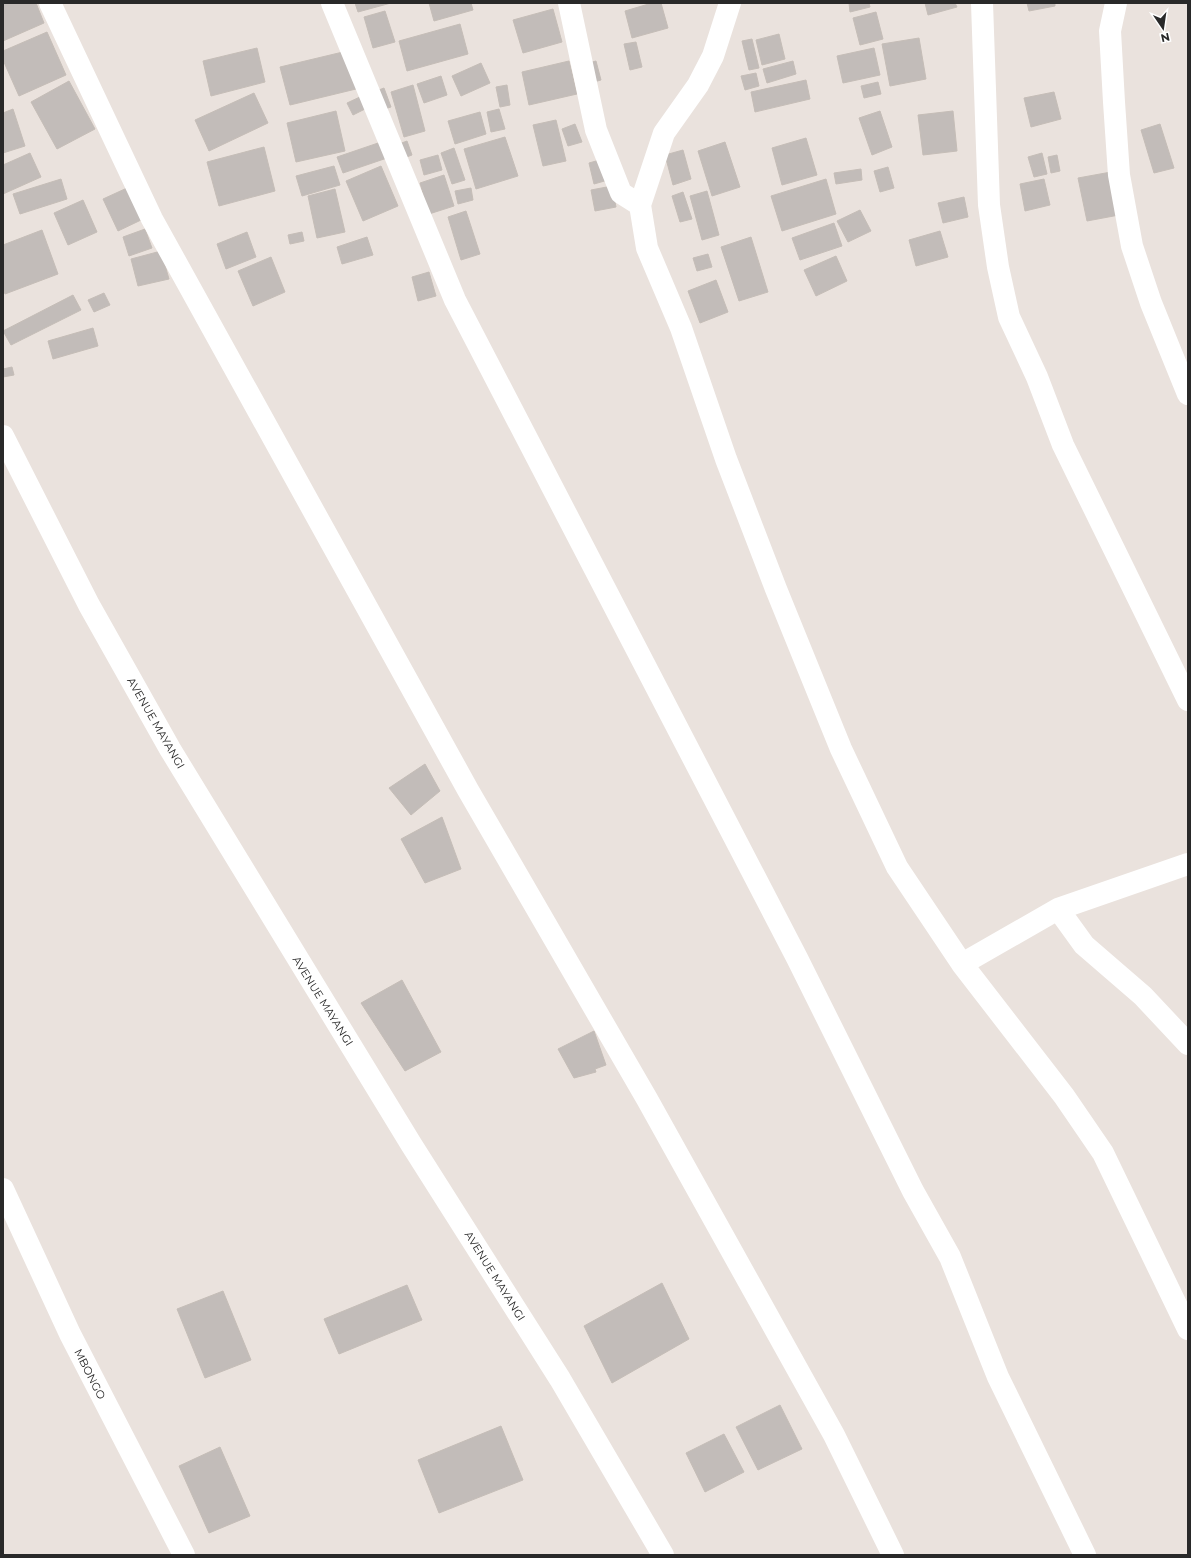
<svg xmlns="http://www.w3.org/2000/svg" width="1191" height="1558" font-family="Montserrat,sans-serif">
<rect width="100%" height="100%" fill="#eae2dd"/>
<!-- building -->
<path fill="#c2bcb9" stroke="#c5bdb7" d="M3 3H36L44 23 3 41Z
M355 3H391L358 12Z
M429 3H471L473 10 434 21Z
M652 3H661L668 28 632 38 625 11Z
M849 3H869L870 7 850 12Z
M925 3H955L957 7 928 15Z
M1027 3H1055V6L1029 11Z
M553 9 562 42 523 53 513 20Z
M385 11 395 42 373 48 364 17Z
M876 12 883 39 860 45 853 18Z
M460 24 468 54 407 71 399 41Z
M47 32 66 75 19 96 3 60V51Z
M779 34 785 59 762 65 756 40Z
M919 38 926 79 890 86 882 44Z
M752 39 759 68 749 70 742 41Z
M636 42 642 67 630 70 624 44Z
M257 48 265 82 211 96 203 61Z
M874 48 880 75 843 83 837 56Z
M347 51 356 89 290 105 280 67Z
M569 61 577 94 529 105 522 72Z
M596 61 601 80 590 83 585 64Z
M793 61 796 74 767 83 763 69Z
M481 63 490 83 461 96 452 76Z
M756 73 759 86 745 90 741 76Z
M441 76 447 95 424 103 417 84Z
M806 80 810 99 755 112 751 92Z
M69 81 95 129 57 149 31 102Z
M878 82 881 94 864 98 861 86Z
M413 85 425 131 404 137 391 92Z
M507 85 510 105 500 107 496 87Z
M384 88 391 107 378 111 371 93Z
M1054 92 1061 119 1031 127 1024 98Z
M254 93 268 123 209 151 195 120Z
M362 96 367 108 353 115 347 103Z
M13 109 25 146 3 153V113Z
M499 109 505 129 491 132 487 112Z
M336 111 345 151 296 162 287 123Z
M880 111 892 147 872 155 859 118Z
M953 111 957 151 923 155 918 115Z
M480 112 486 134 455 144 448 121Z
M556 120 566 161 543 166 533 125Z
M575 124 582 142 568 146 562 129Z
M1160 124 1174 168 1154 173 1141 130Z
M505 137 518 176 476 189 464 149Z
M806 138 817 175 782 185 772 148Z
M407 141 412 155 404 158 399 144Z
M381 142 387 158 343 173 337 157Z
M725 142 740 187 712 196 698 151Z
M264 147 275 191 219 206 207 162Z
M454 148 465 180 452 184 441 153Z
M683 150 691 179 673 185 665 155Z
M30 153 41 177 3 194V165Z
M1042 153 1047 174 1034 177 1028 157Z
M438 155 442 170 424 175 420 160Z
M1057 155 1060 171 1051 173 1048 157Z
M603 159 608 180 594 184 589 163Z
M334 166 340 185 302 196 296 176Z
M381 166 398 206 363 221 346 181Z
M888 167 894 188 880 192 874 171Z
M861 169 862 180 836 184 834 173Z
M1111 172 1119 215 1087 221 1078 178Z
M444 175 454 206 429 214 420 183Z
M61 179 67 199 20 214 13 194Z
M826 179 836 214 782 231 771 196Z
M1044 179 1050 205 1025 211 1020 184Z
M612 186 616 207 595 211 591 190Z
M127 188 141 220 118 231 103 199Z
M471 188 473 200 458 204 455 191Z
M335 189 345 232 317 238 308 196Z
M707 191 719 235 702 240 690 196Z
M683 192 692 219 680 222 672 196Z
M964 197 968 217 943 223 938 203Z
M83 200 97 232 68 245 54 213Z
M860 210 871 231 848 242 837 221Z
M466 211 480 254 461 260 448 217Z
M834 223 842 246 800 260 792 238Z
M145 229 152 248 129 256 123 237Z
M42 230 58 274 5 294 3 288V245Z
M940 231 948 257 916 266 909 240Z
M247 232 256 257 226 269 217 244Z
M302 232 304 241 290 244 288 235Z
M367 237 373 255 342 264 337 247Z
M751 237 768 292 739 301 721 247Z
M161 251 169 279 138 286 131 259Z
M708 254 712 267 697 271 693 258Z
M836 256 847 281 816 296 804 270Z
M271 257 285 292 253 306 238 271Z
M429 272 436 296 418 301 412 277Z
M716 280 728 312 700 323 688 291Z
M104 293 110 305 94 312 88 300Z
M73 295 81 310 11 345 3 331Z
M93 328 98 346 53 359 48 341Z
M12 367 14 375 3 377V369Z
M425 764 440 791 411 815 389 788Z
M442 817 461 869 425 883 401 839Z
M402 980 441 1052 405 1071 361 1003Z
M594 1031 606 1065 595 1069 596 1072 574 1078 558 1049Z
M662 1283 689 1339 612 1383 584 1326Z
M407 1285 422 1320 339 1354 324 1319Z
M223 1291 251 1360 205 1378 177 1309Z
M780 1405 802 1449 758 1470 736 1427Z
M501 1426 523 1480 439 1513 418 1460Z
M724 1434 744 1472 705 1492 686 1453Z
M220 1447 250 1516 209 1533 179 1466Z"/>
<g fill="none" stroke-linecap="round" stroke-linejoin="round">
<!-- minor -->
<path stroke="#fff" stroke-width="22" d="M50 3 152 219 468 790 647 1099 834 1435 893 1555
M332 3 455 300 797 958 913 1191 950 1257 998 1377 1085 1555
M569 3 596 130 621 193 640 205 647 248 681 328 726 459 776 589 841 749 897 867 962 964 1064 1096 1103 1153 1188 1329
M982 3 989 205 998 267 1009 317 1037 377 1063 445 1188 700
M1116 3 1110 31 1114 102 1119 175 1132 246 1151 303 1188 394
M640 205 664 133 698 85 713 56 730 3
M1058 909 1084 945 1143 996 1188 1044
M962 964 1058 909 1188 864
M3 1189 70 1334 184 1555"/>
<!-- tertiary -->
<path stroke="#fff" stroke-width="22" d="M3 436 89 605 170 749 411 1144 560 1379 663 1555"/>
</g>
<g text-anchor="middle" stroke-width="3" stroke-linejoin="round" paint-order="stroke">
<!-- street labels -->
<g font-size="11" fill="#292929" stroke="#fff">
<text transform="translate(156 723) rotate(60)" y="4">AVENUE MAYANGI</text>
<text transform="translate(323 1001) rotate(58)" y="4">AVENUE MAYANGI</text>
<text transform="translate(495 1276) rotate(58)" y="4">AVENUE MAYANGI</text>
<text transform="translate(90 1374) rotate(63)" y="4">MBONGO</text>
</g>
</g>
<!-- border -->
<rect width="1191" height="1558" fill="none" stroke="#292929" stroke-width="8"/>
<!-- north arrow -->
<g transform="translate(1163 28) rotate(167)" stroke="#ffffff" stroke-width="3" paint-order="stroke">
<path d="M0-3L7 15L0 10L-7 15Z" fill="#292929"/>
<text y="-6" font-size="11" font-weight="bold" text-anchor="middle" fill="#292929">N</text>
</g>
</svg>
